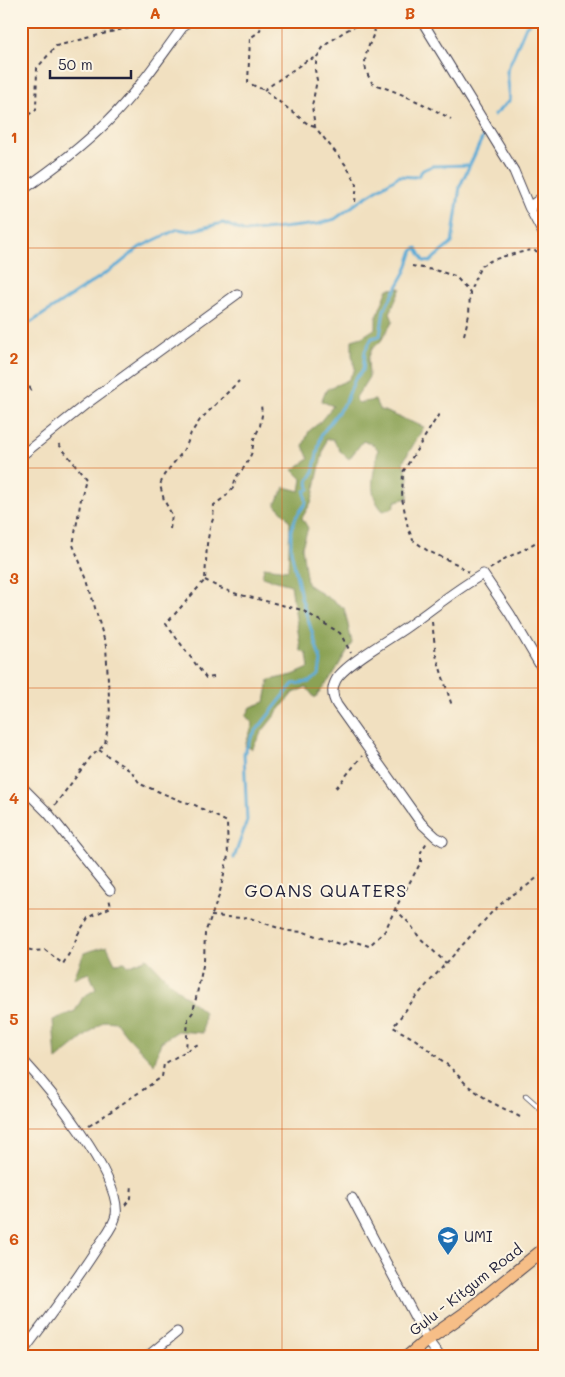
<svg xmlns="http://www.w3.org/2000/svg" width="565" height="1377" font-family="Mali,sans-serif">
<rect width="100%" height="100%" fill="#fcf5e5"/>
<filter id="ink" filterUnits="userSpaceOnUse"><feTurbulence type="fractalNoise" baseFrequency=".02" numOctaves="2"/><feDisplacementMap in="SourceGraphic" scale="10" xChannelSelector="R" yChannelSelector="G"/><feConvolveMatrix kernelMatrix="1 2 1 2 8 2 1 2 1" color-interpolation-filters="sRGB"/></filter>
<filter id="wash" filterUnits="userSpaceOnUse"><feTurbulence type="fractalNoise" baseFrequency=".0096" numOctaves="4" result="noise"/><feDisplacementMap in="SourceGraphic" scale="20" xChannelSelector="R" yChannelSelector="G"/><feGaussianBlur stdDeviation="1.12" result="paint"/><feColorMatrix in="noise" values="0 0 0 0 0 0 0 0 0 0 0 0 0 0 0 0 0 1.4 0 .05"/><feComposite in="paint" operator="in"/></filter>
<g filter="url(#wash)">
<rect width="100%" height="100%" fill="#f1e0c0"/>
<!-- forest -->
<path fill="#8ba254" stroke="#566248" d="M401 288 390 313 393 321 381 341 372 349 368 359 369 377 355 399 359 403 375 400 379 409 424 427 403 462 408 475V498L396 501 393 508 383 511C365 492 375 472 378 449L372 444 363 441 349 459 340 451 333 439H326L312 501 302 518 308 528 302 547 307 584 344 608 347 620 352 643 333 675 315 698 306 687 292 694 261 733 252 749 245 746 253 724 246 716 251 707 265 702 269 680 293 675 309 668 307 654 301 651 291 585 262 577 264 567 288 570 290 522 286 516 275 504 285 487 300 491 302 479 293 470 309 459 303 446 309 431 319 423 333 406 321 401 327 389 348 380 355 369 352 355V340L362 337 376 328V318L388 289Z
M107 946 115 963 125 962 128 966 147 958C165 978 183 995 204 1012L203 1033 178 1031 161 1042 154 1064 127 1036 116 1022 104 1021 56 1060 53 1020 75 1011 83 997 96 989 89 973 74 978 84 953Z"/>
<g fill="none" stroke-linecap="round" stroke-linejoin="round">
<!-- stream -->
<path stroke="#5dabd6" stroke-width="3" d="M494 115 510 100 507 71 526 26 532 21
M21 329 118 265 140 247 178 229 189 231 223 223 245 232 318 224 335 219 361 200 399 176 414 177 418 176 423 170 432 166 470 165
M234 858 247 821 244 753 252 736 293 684 309 682 319 675 321 661 301 597 291 550V530L296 517 306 503 305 491 309 489 308 481 313 473 321 435 346 401 355 379 363 370 365 351 372 338 380 336 384 310 406 271 413 250 417 248 424 261 430 262 435 257 452 243 460 186 485 132"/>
</g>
</g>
<g filter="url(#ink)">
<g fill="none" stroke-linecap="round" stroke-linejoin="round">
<!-- service casing -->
<g stroke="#413e4f" stroke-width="6">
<path id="service" d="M526 1096 544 1112"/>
</g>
<!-- minor casing -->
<g stroke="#413e4f" stroke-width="11">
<path id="minor" d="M422 21 514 171 529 207 544 235
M21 191C52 170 82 147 108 121 138 91 162 55 187 21
M529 207 544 196
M21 456 86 404 237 294
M21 786 48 813 110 890
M443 841 436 837 421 823 337 705C332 697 331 689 336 680 344 665 388 640 404 629 430 611 455 590 483 574L510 614 544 672
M21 1058C47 1086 122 1177 116 1215 114 1226 105 1236 99 1245 75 1283 48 1318 21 1354
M352 1198 427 1340
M148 1356 177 1332"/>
</g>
<!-- tertiary casing -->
<g stroke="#413e4f" stroke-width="12">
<path id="tertiary" d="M427 1340 439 1356"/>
</g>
<!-- primary casing -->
<g stroke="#413e4f" stroke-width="14">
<path id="primary" d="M408 1356 427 1340 464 1314 544 1249"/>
</g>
<!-- path -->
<path stroke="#413e4f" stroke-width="2" stroke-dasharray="4 4" stroke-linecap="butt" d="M264 21 259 32 250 38 248 83 264 90 308 124 315 126
M372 21 375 24C375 33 373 35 370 43 363 60 363 69 373 84 400 92 426 105 451 119
M264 90 306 61 317 57
M21 119 36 110 37 68 56 46 119 30 172 21
M355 202 357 184 345 164 315 127 312 106 317 80 315 70 317 57 324 46 345 31 367 21
M412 266 438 271 455 276 470 292
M464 335 469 315 470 292 473 283 481 266 490 261 505 256 531 250 544 253
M21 373 33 393
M439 414 403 472 402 498 408 528 413 540 428 551 459 565 468 572
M170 529 172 515 164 500 160 485 164 475 181 454 187 444 191 433 200 420 239 381
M490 569 506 558 525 549 544 537
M205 580 220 588 237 594 302 610 340 633 351 653
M432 622 436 655 452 706
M214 677 206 678 166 624 205 580 207 544 210 528 213 519 214 505 226 496 233 488 236 477 243 469 249 459 252 452 254 439 260 426 262 415 261 404
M99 750 132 772 140 784 184 802 193 804 227 822 228 856 219 896 205 933 204 961 193 1012 188 1019 186 1051
M336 788 362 756
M55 805 90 758 105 744 110 714 106 646 87 580 73 545 81 499 86 478 56 441
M395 909 410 924 419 937 446 963
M211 916 242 918 247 917 287 931 304 932 342 945 352 941 369 946 385 931 395 909 421 862V852L427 842
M21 951 27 949 35 951 45 950 63 964 73 947 78 934 88 918 111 907 109 898
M520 1117 489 1101 467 1085 450 1067 416 1040 393 1027 414 999 493 911 509 897 528 885 544 872
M89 1126 162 1077 164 1064 200 1043
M125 1205 131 1198 132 1184"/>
<!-- service -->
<use href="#service" stroke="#fff" stroke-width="4.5"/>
<!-- minor -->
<use href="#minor" stroke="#fff" stroke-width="9"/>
<!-- tertiary -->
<use href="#tertiary" stroke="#fff" stroke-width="10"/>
<!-- primary -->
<use href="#primary" stroke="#f6be87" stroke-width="12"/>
</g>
</g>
<!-- grid -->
<path fill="none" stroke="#d45411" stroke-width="1" stroke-opacity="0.55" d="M282 21V1356M21 248H544M21 468H544M21 688H544M21 909H544M21 1129H544"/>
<!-- icons -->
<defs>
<g id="school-pin" transform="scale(1.125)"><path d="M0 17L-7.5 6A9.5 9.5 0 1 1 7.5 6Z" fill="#1f6fb2" stroke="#fcf5e5"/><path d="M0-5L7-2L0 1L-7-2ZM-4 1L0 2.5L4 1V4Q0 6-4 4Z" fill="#fff"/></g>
</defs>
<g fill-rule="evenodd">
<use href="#school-pin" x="448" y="1237"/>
</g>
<g text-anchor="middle" stroke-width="4" stroke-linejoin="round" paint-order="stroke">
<!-- poi labels -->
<g font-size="15" fill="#22223b" stroke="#fcf5e5" text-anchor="start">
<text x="464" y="1242">UMI</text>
</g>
<!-- street labels -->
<g font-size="15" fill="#22223b" stroke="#fcf5e5">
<text transform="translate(466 1290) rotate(-38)" y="5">Gulu - Kitgum Road</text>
</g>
<!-- quarter labels -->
<g font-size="18" letter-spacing="1" fill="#22223b" stroke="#fcf5e5">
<text x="326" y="897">GOANS QUATERS</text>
</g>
</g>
<!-- margin -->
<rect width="565" height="1377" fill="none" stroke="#fcf5e5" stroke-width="55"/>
<!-- scale -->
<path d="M50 70v8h81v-8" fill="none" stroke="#22223b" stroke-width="2.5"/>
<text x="58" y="70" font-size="15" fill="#22223b" stroke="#fcf5e5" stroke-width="4" paint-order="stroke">50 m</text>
<rect x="28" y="28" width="510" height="1322" fill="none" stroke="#d45411" stroke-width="2"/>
<g font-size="16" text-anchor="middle" font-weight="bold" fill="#d45411">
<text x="155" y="19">A</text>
<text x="410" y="19">B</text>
<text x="14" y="143">1</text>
<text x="14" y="364">2</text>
<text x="14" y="584">3</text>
<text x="14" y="804">4</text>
<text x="14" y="1025">5</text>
<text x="14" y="1245">6</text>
</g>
</svg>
